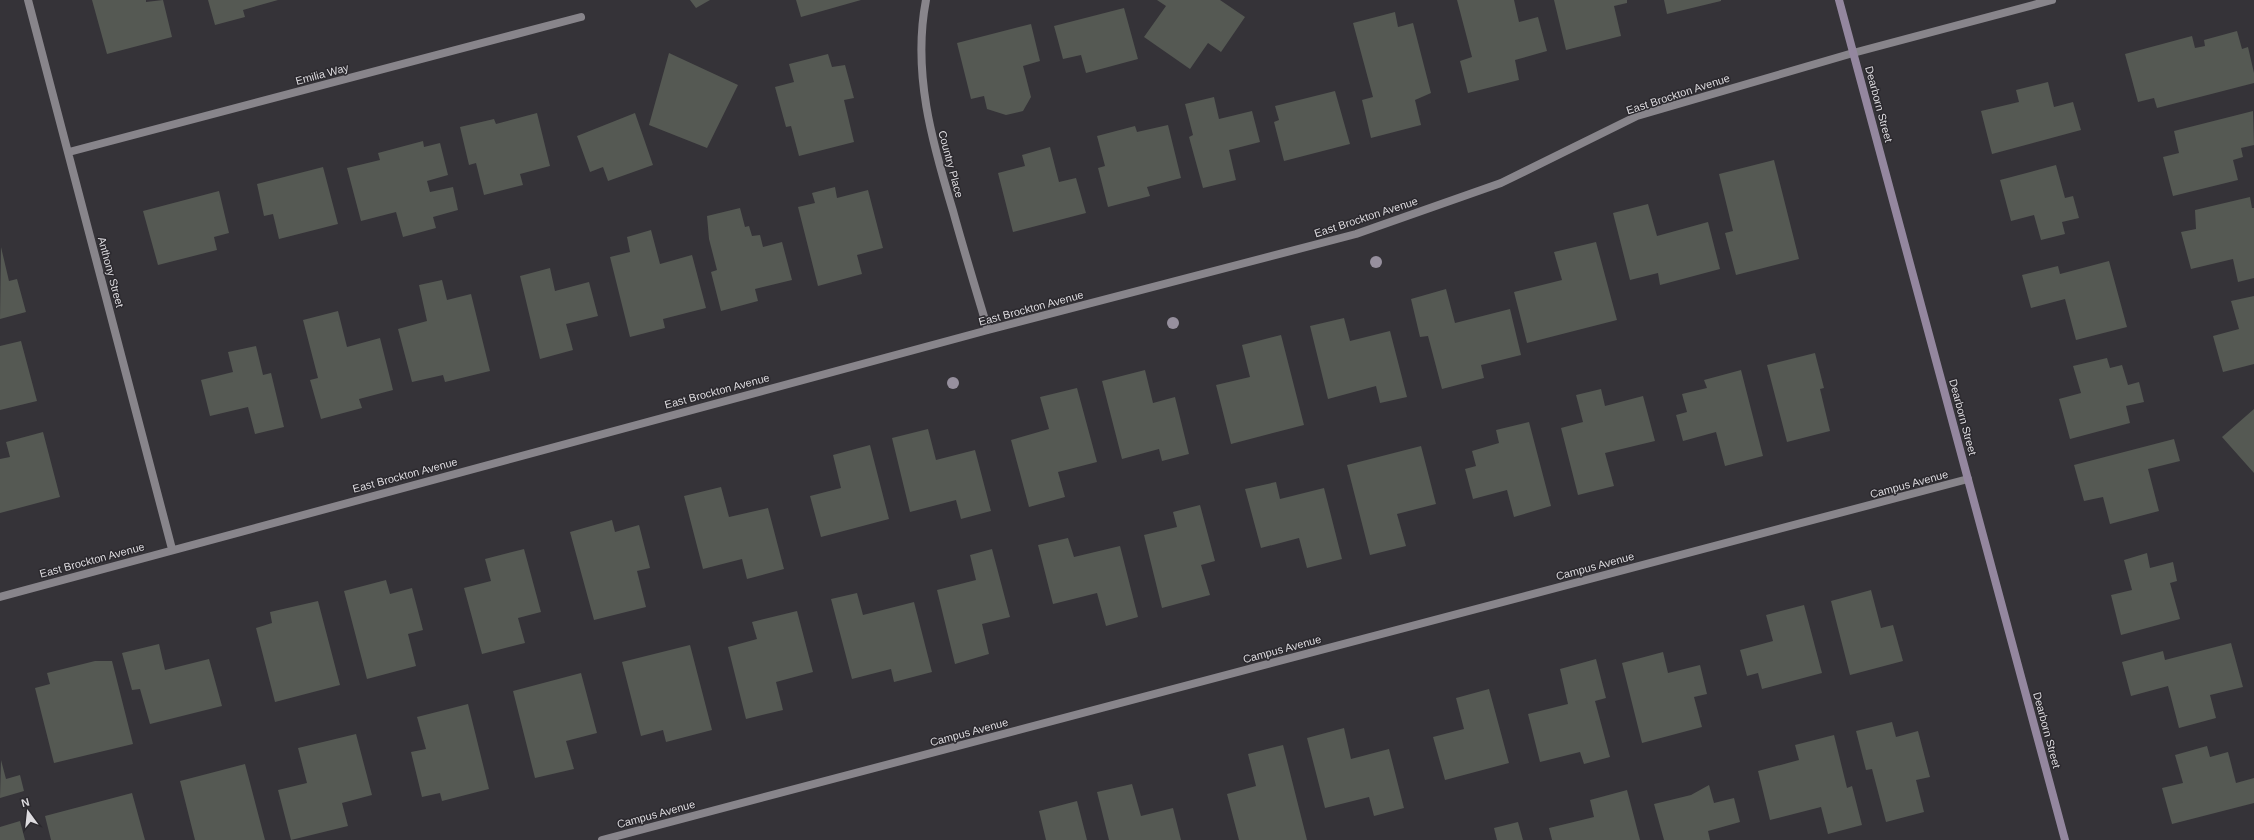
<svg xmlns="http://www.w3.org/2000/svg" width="2254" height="840" font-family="Arial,sans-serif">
<rect width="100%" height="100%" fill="#353338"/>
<!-- building -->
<path fill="#555953" d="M92 0H146V2L163 0 172 37 107 54Z
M208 0H278L243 10 245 17 215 25Z
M690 0H710L696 8Z
M796 0H861L801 17Z
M1157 0H1220L1245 17 1221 52 1208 43 1190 69 1144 37 1166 6Z
M1457 0H1514L1519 22 1538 17 1547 51 1515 60 1519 80 1468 93 1460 61 1472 57Z
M1554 0H1627V3L1614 6 1621 36 1566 50Z
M1664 0H1721V1L1667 14Z
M1124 8 1138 59 1086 73 1081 55 1063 59 1054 26Z
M1395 12 1398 27 1413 23 1431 93 1415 100 1421 125 1371 138 1362 100 1373 97 1353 23Z
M1031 24 1040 61 1023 66 1031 97 1023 111 1006 115 987 109 984 96 971 99 957 43Z
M2237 31 2242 49 2248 47 2254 73V83L2157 108 2154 98 2138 102 2125 54 2192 36 2195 48 2205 46 2204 40Z
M669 53 738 85 707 148 649 125Z
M828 54 832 67 845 65 854 98 844 100 854 142 799 156 791 126 786 127 775 87 794 82 789 64Z
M2048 82 2054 107 2073 102 2081 130 1992 154 1981 111 2019 102 2016 90Z
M1335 91 1350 144 1284 161 1274 122 1279 120 1275 106Z
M1214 97 1219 119 1252 111 1260 142 1229 150 1236 180 1203 188 1189 137 1193 135 1185 104Z
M2253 111 2254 145 2241 148 2243 157 2233 160 2238 180 2173 196 2163 157 2179 153 2174 131Z
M537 113 550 166 520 174 523 185 484 195 476 163 469 165 460 127 494 119 496 124Z
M635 113 653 165 608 181 603 167 590 172 577 136Z
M1168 125 1181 178 1147 187 1150 196 1108 207 1098 168 1105 166 1097 136 1135 126 1137 132Z
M423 141 424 147 440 143 448 175 427 181 430 192 453 187 458 210 433 217 436 228 403 237 396 212 361 221 347 168 380 160 378 153Z
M1050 147 1059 182 1076 178 1086 213 1013 232 998 173 1025 166 1022 155Z
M1774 160 1799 259 1736 275 1725 233 1733 231 1719 174Z
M2056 165 2065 198 2073 196 2079 218 2062 222 2065 234 2041 240 2034 215 2011 221 2000 180Z
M323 167 338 224 279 239 273 214 264 216 257 184Z
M835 187 837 198 868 190 883 248 857 255 862 274 818 286 798 207 815 203 812 193Z
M219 191 229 233 214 237 217 250 158 265 143 211Z
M2250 197 2252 208H2254V278L2238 282 2233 259 2191 269 2181 232 2196 229 2195 210Z
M1648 204 1657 236 1708 222 1720 269 1660 285 1658 273 1630 280 1613 213Z
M740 208 745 227 749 226 752 236 760 235 763 247 782 242 792 280 755 289 758 301 721 311 711 272 717 270 709 239 707 216Z
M651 230 660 264 692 255 706 308 663 319 665 328 630 337 610 257 630 252 627 237Z
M1596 242 1617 320 1527 343 1514 292 1562 280 1554 252Z
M1 247 9 281 17 279 26 312 0 319Z
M2109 261 2127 327 2076 340 2065 299 2031 308 2022 275 2058 266 2060 274Z
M550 268 555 291 589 282 598 316 566 324 573 350 540 359 520 276Z
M442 280 447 300 471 294 490 371 445 382 443 375 412 382 398 329 427 321 419 285Z
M1446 289 1455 323 1510 309 1521 355 1481 365 1484 378 1442 389 1428 336 1420 337 1411 299Z
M2254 296V364L2223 372 2213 336 2239 329 2231 301Z
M338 311 347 347 380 338 393 390 359 399 362 408 321 419 310 380 318 378 303 320Z
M1344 318 1350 341 1390 331 1407 397 1380 403 1376 386 1328 399 1310 326Z
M1281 335 1304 425 1231 444 1216 385 1250 377 1242 345Z
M21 341 37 401 0 410V346Z
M256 346 263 375 271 373 284 427 255 434 248 407 210 416 201 380 233 372 228 352Z
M1815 353 1824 388 1820 389 1830 431 1787 442 1767 365Z
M2107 358 2110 368 2122 365 2128 385 2139 382 2144 402 2126 406 2130 423 2070 439 2059 399 2081 393 2073 366Z
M1145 370 1153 403 1175 397 1189 454 1162 461 1159 449 1122 459 1102 381Z
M1741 370 1763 456 1725 466 1716 432 1683 441 1676 415 1687 412 1682 394 1707 388 1704 380Z
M1077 388 1097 462 1058 472 1065 497 1029 507 1011 440 1049 429 1040 397Z
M1601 389 1605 406 1643 396 1655 441 1605 453 1614 486 1578 495 1561 428 1583 422 1576 395Z
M2254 409V473L2222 437Z
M1529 422 1551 506 1514 517 1507 490 1473 499 1465 469 1476 466 1472 451 1499 443 1496 430Z
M928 429 936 460 975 450 991 511 961 519 956 500 910 512 892 438Z
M43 432 60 497 0 513V459L10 457 6 442Z
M2174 439 2180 461 2148 469 2159 511 2110 524 2103 497 2084 501 2074 465Z
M870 445 889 519 821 537 810 496 841 488 833 455Z
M1421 446 1436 504 1397 514 1406 546 1370 555 1347 465Z
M1276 482 1280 499 1324 488 1342 559 1307 568 1299 538 1261 548 1245 489Z
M721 487 729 517 768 508 784 569 747 579 742 559 703 569 684 496Z
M1200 505 1215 561 1201 565 1210 595 1162 608 1144 535 1177 527 1173 512Z
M612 520 615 532 639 525 650 568 637 571 646 607 594 620 570 532Z
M1068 538 1074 557 1120 546 1138 617 1106 626 1097 593 1053 604 1038 545Z
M524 549 541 612 518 618 525 643 482 654 464 588 491 581 485 559Z
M992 549 1010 617 982 624 989 654 955 664 937 590 976 580 970 555Z
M2147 553 2150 568 2173 562 2177 581 2170 583 2180 619 2121 635 2111 595 2132 590 2124 560Z
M386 580 390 594 412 588 423 630 408 634 416 666 367 679 344 591Z
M1871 590 1881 628 1893 625 1903 661 1850 675 1831 601Z
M857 593 863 615 914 602 932 672 894 682 891 669 852 679 831 599Z
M318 601 340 685 275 702 256 628 272 623 270 612Z
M1804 605 1822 673 1762 689 1758 673 1747 676 1740 650 1773 641 1766 615Z
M797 611 813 672 776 682 783 710 746 719 728 647 757 639 752 622Z
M2231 643 2243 687 2210 695 2216 718 2179 728 2168 686 2131 696 2122 662 2163 651 2165 660Z
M159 644 165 670 209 659 222 706 150 724 140 689 132 690 122 653Z
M690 645 712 730 666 742 663 730 641 736 622 662Z
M1663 652 1668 673 1700 665 1707 694 1694 697 1702 727 1642 743 1622 663Z
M1596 659 1606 698 1595 701 1610 757 1584 764 1580 752 1540 762 1528 714 1568 704 1560 669Z
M95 661H112L133 744 54 763 35 688 50 684 47 673Z
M581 673 597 733 566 741 574 769 535 778 513 691Z
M1489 689 1509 763 1445 780 1433 737 1464 729 1456 698Z
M468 704 489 789 442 801 440 793 422 797 411 752 426 749 417 717Z
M1892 722 1896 737 1918 731 1930 777 1916 780 1924 812 1886 822 1872 769 1866 770 1856 731Z
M1344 728 1351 759 1389 749 1404 808 1374 816 1369 797 1325 808 1307 738Z
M356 734 372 795 342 803 348 826 291 840 278 790 307 783 298 748Z
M1834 735 1847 788 1852 786 1862 825 1828 834 1821 807 1770 820 1758 771 1799 760 1795 745Z
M1283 745 1307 840H1239L1227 794 1256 786 1248 754Z
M2207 746 2210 757 2228 752 2236 783 2254 778V803L2172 824 2162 788 2183 783 2175 755Z
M1 760 6 779 20 775 24 791 0 798Z
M245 764 265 840H195L180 781Z
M1132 784 1141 816 1173 808 1181 840H1109L1097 792Z
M1709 785 1714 803 1734 798 1740 822 1708 831 1710 840H1664L1654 804 1691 795Z
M1627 790 1640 840H1552L1549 828 1594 817 1590 800Z
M132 793 145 840H51L45 816Z
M1077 801 1087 840H1046L1039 811Z
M20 821 25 840H0V827Z
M1518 822 1523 840H1497L1494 828Z"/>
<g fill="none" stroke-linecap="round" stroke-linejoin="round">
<!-- street -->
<path stroke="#88858b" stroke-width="8" d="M28 0 172 549
M926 0C912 72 932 142 953 211 964 251 976 290 988 330
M69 152 581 17
M0 597 988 330 1356 234 1501 183 1637 116 1853 53 2052 0
M602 840 1968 479"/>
<!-- secondary -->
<path stroke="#94879f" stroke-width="8" d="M1839 0 2065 840"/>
</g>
<!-- trees -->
<g fill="#97909e">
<circle cx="1376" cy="262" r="6"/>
<circle cx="1173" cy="323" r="6"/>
<circle cx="953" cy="383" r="6"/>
</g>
<g text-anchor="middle" stroke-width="3" stroke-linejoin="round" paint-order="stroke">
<!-- street labels -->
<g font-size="11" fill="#dddbdf" stroke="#2b292e">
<text transform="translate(322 74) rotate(-15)" y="4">Emilia Way</text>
<text transform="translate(1678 94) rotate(-18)" y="4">East Brockton Avenue</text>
<text transform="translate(1879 104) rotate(75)" y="4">Dearborn Street</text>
<text transform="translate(951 164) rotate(75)" y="4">Country Place</text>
<text transform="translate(1366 217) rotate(-18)" y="4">East Brockton Avenue</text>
<text transform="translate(111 272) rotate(75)" y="4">Anthony Street</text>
<text transform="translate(1031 308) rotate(-15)" y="4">East Brockton Avenue</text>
<text transform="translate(717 391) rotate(-15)" y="4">East Brockton Avenue</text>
<text transform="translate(1963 417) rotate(75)" y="4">Dearborn Street</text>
<text transform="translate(405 475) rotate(-15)" y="4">East Brockton Avenue</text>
<text transform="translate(1909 484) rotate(-15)" y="4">Campus Avenue</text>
<text transform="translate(92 560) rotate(-15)" y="4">East Brockton Avenue</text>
<text transform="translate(1595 566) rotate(-15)" y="4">Campus Avenue</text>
<text transform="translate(1282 649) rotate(-15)" y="4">Campus Avenue</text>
<text transform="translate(2047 730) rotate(75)" y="4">Dearborn Street</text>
<text transform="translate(969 732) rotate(-15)" y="4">Campus Avenue</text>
<text transform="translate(656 814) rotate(-15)" y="4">Campus Avenue</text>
</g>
</g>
<!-- north arrow -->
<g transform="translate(28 812) rotate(345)" stroke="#2b292e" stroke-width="3" paint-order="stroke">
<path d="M0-3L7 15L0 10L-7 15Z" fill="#dddbdf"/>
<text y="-6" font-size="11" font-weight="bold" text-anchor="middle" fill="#dddbdf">N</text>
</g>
</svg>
